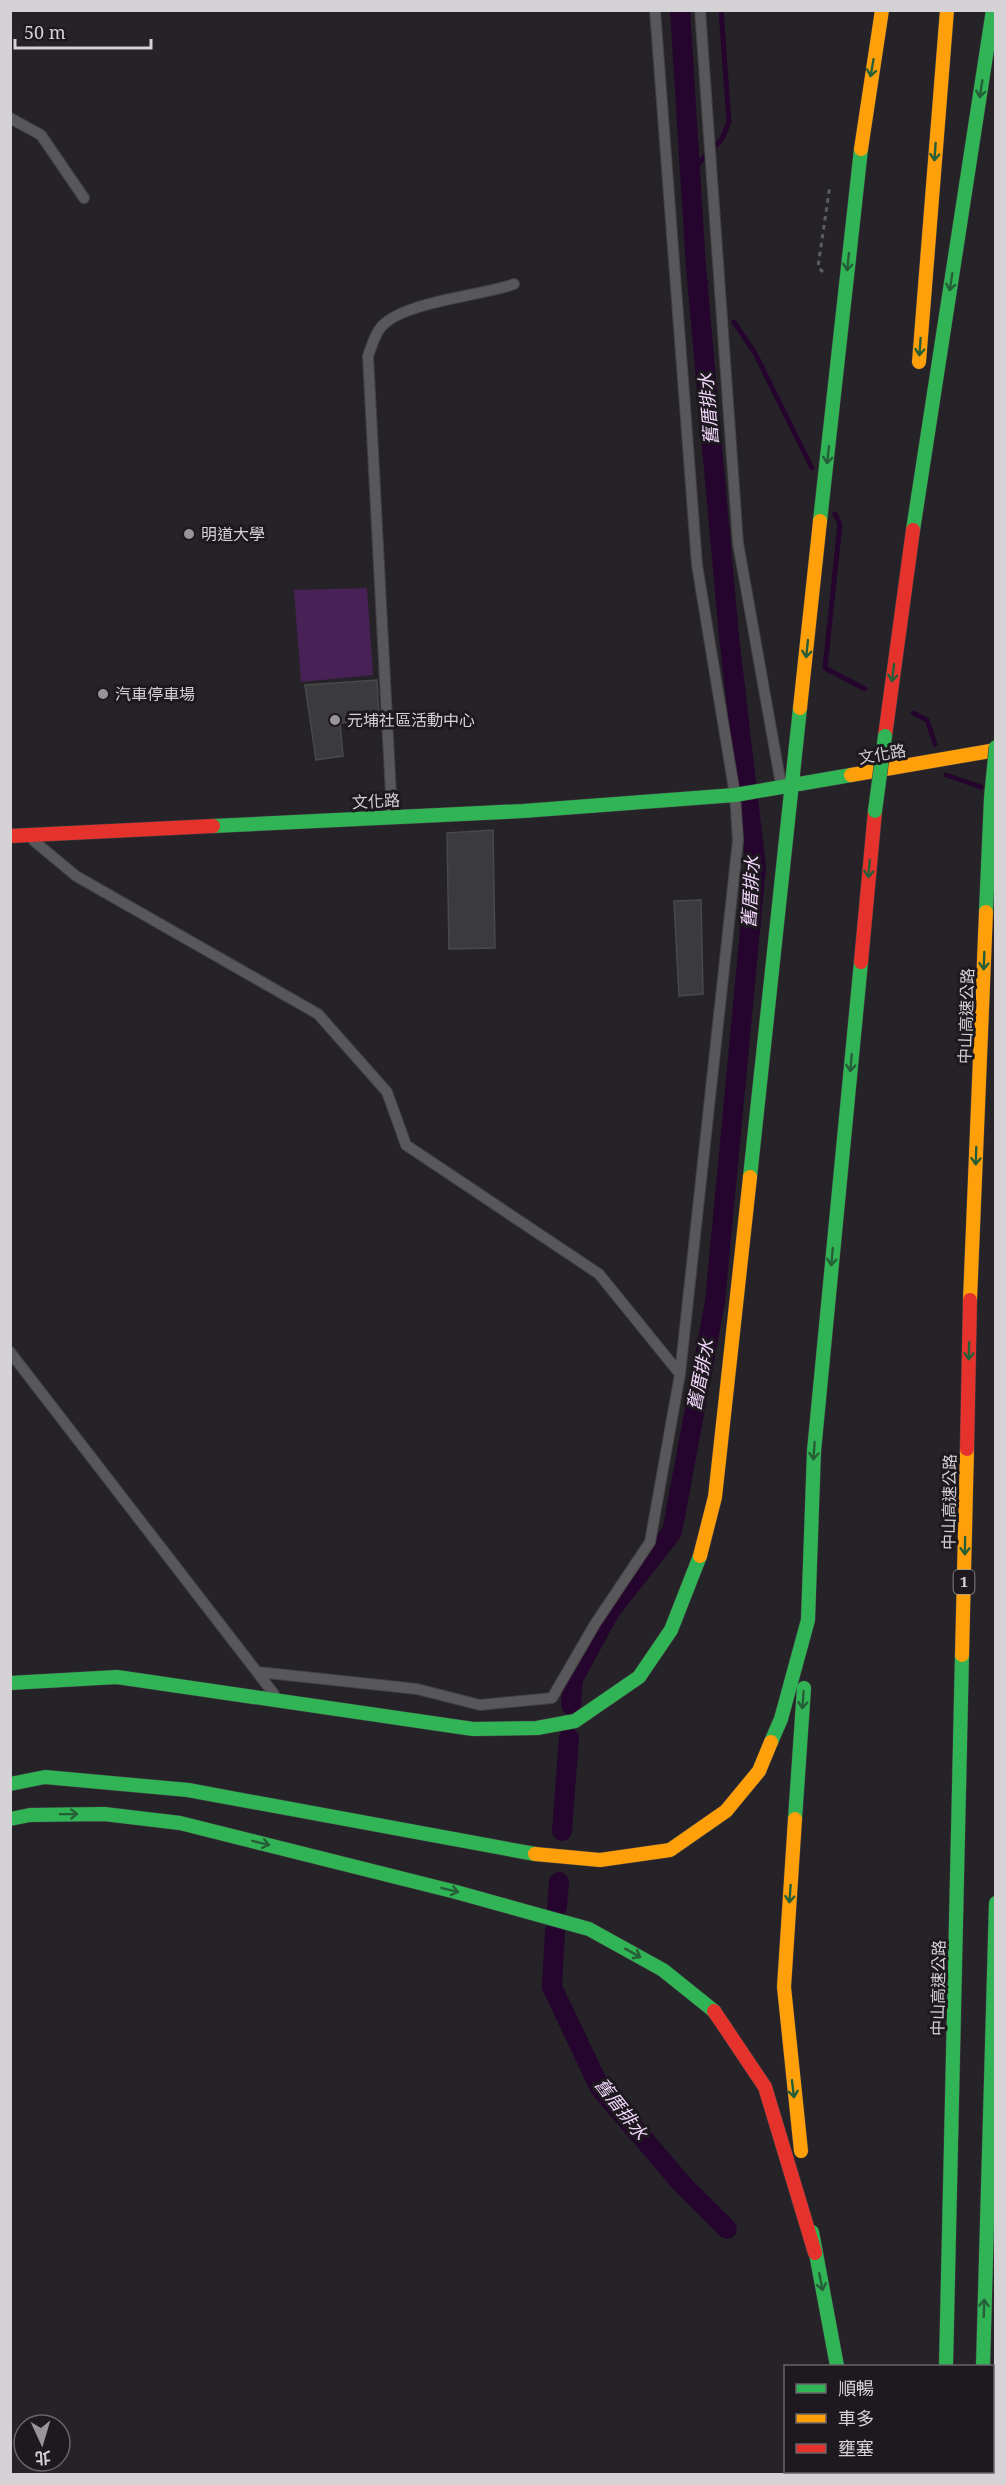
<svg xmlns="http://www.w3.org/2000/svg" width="1006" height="2485" font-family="'Noto Serif','Noto Sans TC',serif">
<rect width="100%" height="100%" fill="#252327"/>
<!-- green -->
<path fill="#482256" d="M367 588 373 675 301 682 294 590Z"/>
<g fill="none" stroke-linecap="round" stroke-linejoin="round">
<!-- stream -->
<path stroke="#25052e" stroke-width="5" d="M690 172 722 139 729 122 721 10
M696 267 706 282
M734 322 755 353 812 468
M835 514 840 524 825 668 865 689
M913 713 927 720 935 744
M946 775 981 787"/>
<!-- canal -->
<path stroke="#25052e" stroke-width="20" d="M571 1705 573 1679 610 1611 672 1532 715 1302 756 867 729 637 696 267 680 10
M562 1831 569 1738
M557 1907 559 1882
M555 1932 552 1987 600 2088 682 2184 727 2229"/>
</g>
<!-- building -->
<path fill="#3b3a3d" stroke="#49484b" stroke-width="1.5" d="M377 680 379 718 340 723 343 756 316 760 305 685Z
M493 830 495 948 449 949 447 833Z
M701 900 703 994 679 996 674 901Z"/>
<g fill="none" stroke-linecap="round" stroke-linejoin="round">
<!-- lane casing -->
<g stroke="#424043" stroke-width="12">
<path id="lane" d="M700 10 738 543 780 779
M10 118 41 135 84 198
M392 814 368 356C371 348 374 337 379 330 396 302 483 296 514 284
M34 841 76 876 318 1014 387 1092 406 1145 599 1274 680 1374
M10 1352 274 1694
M258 1672 417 1689 480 1705 552 1698 595 1624 650 1542 680 1374 738 840 735 795 697 565 655 10"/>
</g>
<!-- fast casing -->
<g stroke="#424043" stroke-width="15">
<path id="fast" d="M820 521 861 149
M913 530 993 10
M213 826 523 811 735 795 851 775
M986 912 991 798
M750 1177 800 708
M10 1683 117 1677 473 1729 537 1728 575 1721 639 1677 671 1630 700 1556
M771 1742 781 1719 808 1620 814 1451 861 962
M10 1784 45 1777 188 1790 535 1854
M10 1819 30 1815 104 1814 180 1823 456 1892 589 1929 663 1970 714 2011
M795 1819 804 1688
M812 2232 837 2366
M946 2366 962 1655
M983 2366 996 1903
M858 2472V2474
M943 2472V2474
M980 2472V2474"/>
</g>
<!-- slow casing -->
<g stroke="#424043" stroke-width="15">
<path id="slow" d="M861 149 882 10
M919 362 947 10
M800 708 820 521
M851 775 996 750
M970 1300 986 912
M700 1556 715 1497 750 1177
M962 1655 967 1449
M795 1819 784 1987 801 2151
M535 1854 600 1860 670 1850 726 1811 759 1771 771 1742"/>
</g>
<!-- jam casing -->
<g stroke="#424043" stroke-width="15">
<path id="jam" d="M885 736 913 530
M10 836 213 826
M861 962 875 811
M967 1449 970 1300
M714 2011 765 2087 815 2253"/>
</g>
<!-- path -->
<path stroke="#5f5e5f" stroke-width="3" stroke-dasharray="4.5 4.5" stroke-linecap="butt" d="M823 272 818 267 830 185"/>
<!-- lane -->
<use href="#lane" stroke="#585759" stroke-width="10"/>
<!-- fast -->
<use href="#fast" stroke="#30b455" stroke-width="14"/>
<!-- slow -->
<use href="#slow" stroke="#ff9f0a" stroke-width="14"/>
<!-- jam -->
<use href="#jam" stroke="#e5322d" stroke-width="14"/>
<!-- fast-bridge casing -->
<g stroke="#424043" stroke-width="15" stroke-linecap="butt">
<path id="fast-bridge" d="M991 798 996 747
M875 811 885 736"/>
</g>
<!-- fast-bridge -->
<use href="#fast-bridge" stroke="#30b455" stroke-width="14"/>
</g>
<!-- one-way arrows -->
<defs><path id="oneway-shaft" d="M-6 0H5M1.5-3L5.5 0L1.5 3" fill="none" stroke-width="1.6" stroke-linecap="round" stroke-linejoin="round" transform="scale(1.5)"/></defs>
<g stroke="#265f37">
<use href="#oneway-shaft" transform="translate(872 68) rotate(100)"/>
<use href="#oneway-shaft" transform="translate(981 89) rotate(99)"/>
<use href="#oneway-shaft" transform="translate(935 152) rotate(94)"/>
<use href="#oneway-shaft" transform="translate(848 262) rotate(96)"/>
<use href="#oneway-shaft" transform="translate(951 282) rotate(99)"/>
<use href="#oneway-shaft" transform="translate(920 347) rotate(94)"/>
<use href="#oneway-shaft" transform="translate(828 455) rotate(96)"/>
<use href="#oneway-shaft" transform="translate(807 649) rotate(96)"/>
<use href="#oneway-shaft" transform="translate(893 673) rotate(97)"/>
<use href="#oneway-shaft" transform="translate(869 869) rotate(95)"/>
<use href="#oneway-shaft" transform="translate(984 961) rotate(92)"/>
<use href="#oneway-shaft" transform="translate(851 1063) rotate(95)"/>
<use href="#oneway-shaft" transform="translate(976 1156) rotate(92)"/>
<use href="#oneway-shaft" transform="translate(832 1257) rotate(95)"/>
<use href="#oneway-shaft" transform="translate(969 1351) rotate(91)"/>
<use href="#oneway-shaft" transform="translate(814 1451) rotate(94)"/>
<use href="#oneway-shaft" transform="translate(965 1546) rotate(91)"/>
<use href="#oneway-shaft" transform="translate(803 1700) rotate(94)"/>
<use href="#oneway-shaft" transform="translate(69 1814) rotate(-1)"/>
<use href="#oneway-shaft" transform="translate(261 1843) rotate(14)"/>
<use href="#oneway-shaft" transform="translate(450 1890) rotate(14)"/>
<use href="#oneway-shaft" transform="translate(790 1894) rotate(94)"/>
<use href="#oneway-shaft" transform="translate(633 1953) rotate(29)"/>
<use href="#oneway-shaft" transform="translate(793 2089) rotate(83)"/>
<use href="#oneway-shaft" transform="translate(821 2282) rotate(79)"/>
<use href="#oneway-shaft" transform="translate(984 2308) rotate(-88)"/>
</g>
<!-- markers -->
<g fill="#979599" stroke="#1d191e" stroke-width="2">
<circle cx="189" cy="534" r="6"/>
<circle cx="103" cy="694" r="6"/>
<circle cx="335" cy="720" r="6"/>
</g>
<g text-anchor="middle" stroke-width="6" stroke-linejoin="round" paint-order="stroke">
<!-- shield labels -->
<rect fill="#1d191e" stroke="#9e9a9f" stroke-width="1.5" x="953.5" y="1570" width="21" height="24" rx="4.5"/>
<g font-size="15" font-weight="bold" fill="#d5d2d6">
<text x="964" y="1587">1</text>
</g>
<!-- poi labels -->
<g font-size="16" fill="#d5d2d6" stroke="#1d191e" text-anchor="start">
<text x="201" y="540">明道大學</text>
<text x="115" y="700">汽車停車場</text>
<text x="347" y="726">元埔社區活動中心</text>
</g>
<!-- street labels -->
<g font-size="16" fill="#d5d2d6" stroke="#1d191e">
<text transform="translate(882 754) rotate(-10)" y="6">文化路</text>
<text transform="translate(376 801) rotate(-3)" y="6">文化路</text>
<text transform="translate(966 1016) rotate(-88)" y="6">中山高速公路</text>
<text transform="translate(949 1502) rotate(-89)" y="6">中山高速公路</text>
<text transform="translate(938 1988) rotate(-89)" y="6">中山高速公路</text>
</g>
<!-- water labels -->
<g font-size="18" font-style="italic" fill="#f3d8fd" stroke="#1d191e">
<text transform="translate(709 409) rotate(-95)" y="6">舊厝排水</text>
<text transform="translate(751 892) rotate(-87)" y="6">舊厝排水</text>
<text transform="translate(701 1375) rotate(-79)" y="6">舊厝排水</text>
<text transform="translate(621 2109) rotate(52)" y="6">舊厝排水</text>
</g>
</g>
<!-- border -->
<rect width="1006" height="2485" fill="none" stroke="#d5d2d6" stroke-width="24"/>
<!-- legend -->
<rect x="784" y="2365" width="210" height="108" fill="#1d191e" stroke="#676368" stroke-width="1.5"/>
<rect x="796" y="2384" width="30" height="9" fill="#30b455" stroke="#676368" stroke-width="1.5"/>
<text x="838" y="2395" font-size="18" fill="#d5d2d6">順暢</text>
<rect x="796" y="2414" width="30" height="9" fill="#ff9f0a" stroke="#676368" stroke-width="1.5"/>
<text x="838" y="2425" font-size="18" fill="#d5d2d6">車多</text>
<rect x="796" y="2444" width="30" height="9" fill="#e5322d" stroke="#676368" stroke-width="1.5"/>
<text x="838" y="2455" font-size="18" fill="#d5d2d6">壅塞</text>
<!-- north arrow -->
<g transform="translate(42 2443) rotate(176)"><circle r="28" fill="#1d191e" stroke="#676368" stroke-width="1.5"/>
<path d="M0-4.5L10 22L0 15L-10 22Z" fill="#979599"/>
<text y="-9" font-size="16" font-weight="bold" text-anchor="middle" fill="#d5d2d6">北</text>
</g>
<!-- scale -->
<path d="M15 39v9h136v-9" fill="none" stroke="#d5d2d6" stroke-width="3"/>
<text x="24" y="39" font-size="18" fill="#d5d2d6" stroke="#1d191e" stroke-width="4.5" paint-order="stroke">50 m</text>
</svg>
